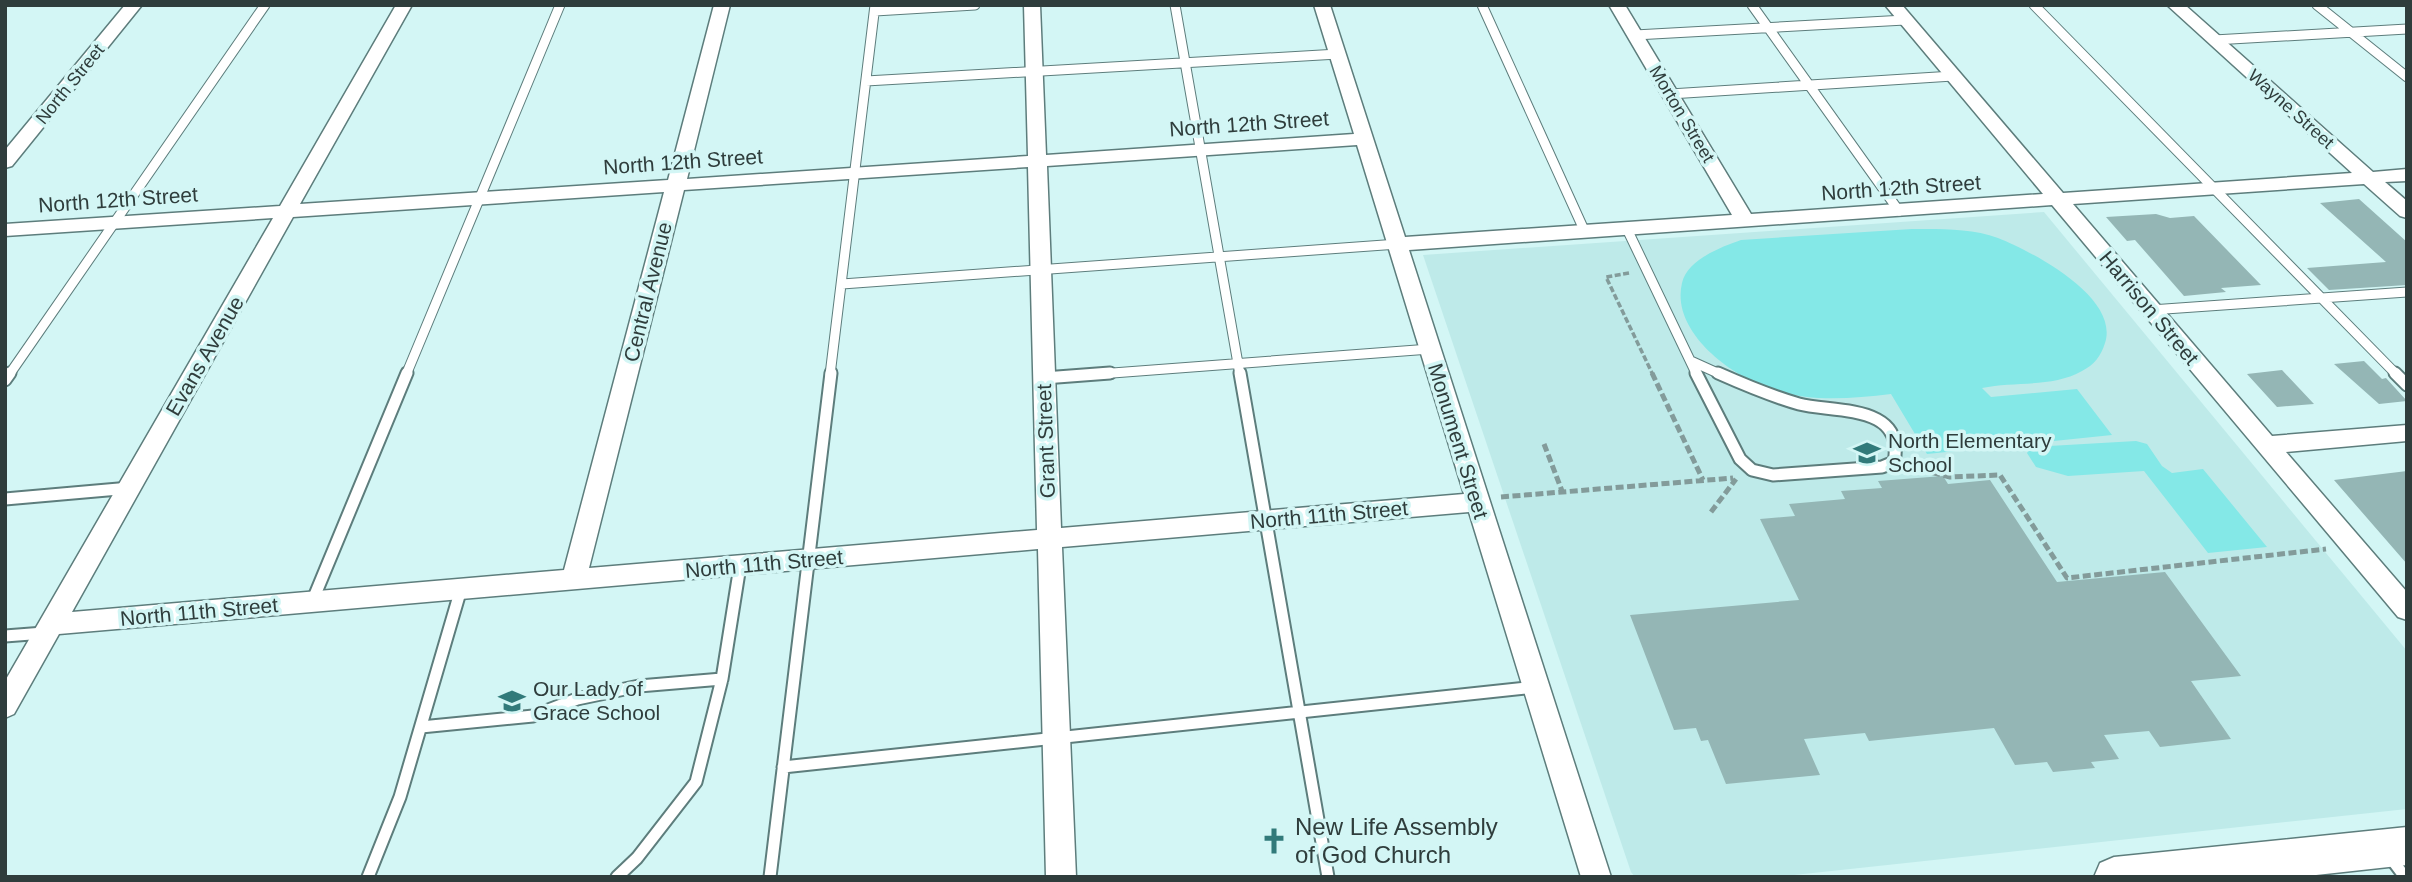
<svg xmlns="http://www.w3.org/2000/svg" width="2412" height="882" font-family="Helvetica,sans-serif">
<rect width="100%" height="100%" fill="#d3f6f5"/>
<!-- built -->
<path fill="#beeae9" d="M2044 212 2407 651V809L1776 877H1635L1631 872 1423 255Z"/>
<!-- green -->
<path fill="#84e8e7" d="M1912 229C1940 229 1971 228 1998 238 2031 251 2120 297 2105 343 2101 356 2094 365 2082 371 2052 388 2014 381 1982 388L1991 397 2077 389 2112 435 1927 454 1891 394C1847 399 1805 403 1763 386 1725 371 1671 329 1682 283 1687 260 1721 247 1741 240Z
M2136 441 2147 444 2162 466 2172 473 2203 469 2267 547 2208 553 2144 471 2068 476 2036 467 2027 453 2031 447Z"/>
<!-- building -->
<path fill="#94b6b5" d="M2359 199 2407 242V285L2329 290 2307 268 2386 262 2320 203Z
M2156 214 2170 218 2194 216 2261 285 2221 288 2226 292 2184 296 2135 240 2127 241 2106 217Z
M2364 361 2382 379 2386 378 2407 401 2379 404 2334 364Z
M2282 370 2314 404 2277 407 2247 374Z
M2407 471V564L2334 480Z
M1943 476 1948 484 1990 480 2057 582 2165 572 2241 676 2191 681 2231 739 2160 747 2149 731 2104 735 2119 759 2091 762 2095 768 2053 772 2047 762 2015 765 1994 728 1869 741 1865 733 1804 739 1820 775 1726 784 1708 740 1701 741 1696 728 1674 730 1630 615 1799 600 1760 519 1795 516 1789 504 1845 499 1841 491 1882 488 1878 481Z"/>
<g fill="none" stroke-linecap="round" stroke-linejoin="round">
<!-- service-far1 casing -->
<g stroke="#5d7d7c" stroke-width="11">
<path id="service-far1" d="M1175 5 1240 375
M1482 5 1585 232
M1752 5 1899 211
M2034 5 2397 375
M2317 5 2407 77
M875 11 975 5
M1635 35 1905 20
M2214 40 2407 29
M866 81 1338 54
M1670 94 1953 76
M1627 229 1697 375
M842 284 1398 244
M2151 310 2407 292
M1691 361 1722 375
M9 375 265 5
M406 375 560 5
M830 375 875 5
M1086 375 1430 349"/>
</g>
<!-- service casing -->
<g stroke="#5d7d7c" stroke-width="15">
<path id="service" d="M1240 373 1328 877
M1696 373 1740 459 1752 470 1773 475 1882 467 1894 462C1906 403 1833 413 1799 404 1771 396 1745 385 1718 373
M2395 373 2407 385
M1044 378 1110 373
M5 380 10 373
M5 499 130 488
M312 602 407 373
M5 636 44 633
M421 727 533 716 577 699 639 686 722 679
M783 767 1536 687
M2390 857 2405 877
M368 877 400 797 461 589
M617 877 637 858 696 782 722 679 740 566
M770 877 831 373"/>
</g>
<!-- minor casing -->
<g stroke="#5d7d7c" stroke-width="3">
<path id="minor" d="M125 5H142L12 166 5 168V150Z
M396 5H412L300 204 668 180 714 5H730L687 179 1028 156 1024 5H1040L1046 155 1354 134 1314 5H1330L1405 237 1732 215 1609 5H1625L1751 214 2043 194 1885 5H1902L2063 193 2352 173 2167 5H2185L2373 172 2407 169V181L2385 182 2407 201V218L2400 216 2364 184 2073 204 2272 436 2407 425V441L2286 452 2407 592V620L2398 617 2052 205 1409 250 1611 877H1581L1469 512 1062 547 1076 877H1046L1038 549 59 634 14 714 5 718V681L273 218 5 236V224L280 206ZM1357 145 1464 494 1061 528 1047 166ZM1028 167 1037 530 589 568 684 190ZM664 192 564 570 72 612 293 217Z"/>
</g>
<!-- secondary casing -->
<g stroke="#5d7d7c" stroke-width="3">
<path id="secondary" d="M2407 827V865L2298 877H2094L2100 863 2114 857Z"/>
</g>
<!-- path-far1 -->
<path stroke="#839b9a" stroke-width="3.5" stroke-dasharray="6 2.5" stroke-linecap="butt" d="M1629 273 1606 277 1653 375"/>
<!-- path -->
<path stroke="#839b9a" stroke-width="5" stroke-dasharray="8 3.5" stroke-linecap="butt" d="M1652 373 1703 480
M1544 444 1562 491
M1910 467 1950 477 2000 475 2067 578 2326 549
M1501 497 1733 478
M1711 512 1736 479"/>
<!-- service-far1 -->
<use href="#service-far1" stroke="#fff" stroke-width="9"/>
<!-- service -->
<use href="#service" stroke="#fff" stroke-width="11"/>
<!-- minor -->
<use href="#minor" fill="#fff" fill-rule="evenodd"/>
<!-- secondary -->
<use href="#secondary" fill="#fff" fill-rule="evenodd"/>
</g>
<!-- icons -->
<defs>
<g id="school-bare" transform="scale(2.1)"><path d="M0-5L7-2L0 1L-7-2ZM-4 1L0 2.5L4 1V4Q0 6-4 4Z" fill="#317a7a" stroke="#d3f6f5" stroke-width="2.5" paint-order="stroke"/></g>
<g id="church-bare" transform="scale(2.1)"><path d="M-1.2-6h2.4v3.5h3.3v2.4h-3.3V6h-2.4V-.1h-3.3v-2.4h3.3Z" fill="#317a7a" stroke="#d3f6f5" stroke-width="2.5" paint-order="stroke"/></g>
</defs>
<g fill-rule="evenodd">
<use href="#school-bare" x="1867" y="453"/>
<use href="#school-bare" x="512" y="701"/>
<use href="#church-bare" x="1274" y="841"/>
</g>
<g text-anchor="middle" stroke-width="7" stroke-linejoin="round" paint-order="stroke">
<!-- far-street labels -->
<g font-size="18" fill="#2f3d3c" stroke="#d3f6f5">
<text transform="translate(70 84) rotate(-51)" y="6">North Street</text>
<text transform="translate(2291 109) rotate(42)" y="6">Wayne Street</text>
<text transform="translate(1682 114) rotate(59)" y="6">Morton Street</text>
</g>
<!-- street labels -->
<g font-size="21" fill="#2f3d3c" stroke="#d3f6f5">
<text transform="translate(1249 124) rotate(-4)" y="7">North 12th Street</text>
<text transform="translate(683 162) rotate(-4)" y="7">North 12th Street</text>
<text transform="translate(1901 188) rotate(-4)" y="7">North 12th Street</text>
<text transform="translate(118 200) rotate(-4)" y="7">North 12th Street</text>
<text transform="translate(648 292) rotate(-76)" y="7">Central Avenue</text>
<text transform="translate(2149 308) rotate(50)" y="7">Harrison Street</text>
<text transform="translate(205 356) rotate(-60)" y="7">Evans Avenue</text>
<text transform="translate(1046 441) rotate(-92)" y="7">Grant Street</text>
<text transform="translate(1458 441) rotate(73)" y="7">Monument Street</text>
<text transform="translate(1329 515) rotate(-5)" y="7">North 11th Street</text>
<text transform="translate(764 564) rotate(-5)" y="7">North 11th Street</text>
<text transform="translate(199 612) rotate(-5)" y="7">North 11th Street</text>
</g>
<!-- poi labels -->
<g font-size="21" fill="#2f3d3c" stroke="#d3f6f5" text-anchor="start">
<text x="1888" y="448">North Elementary<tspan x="1888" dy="24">School</tspan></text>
<text x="533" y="696">Our Lady of<tspan x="533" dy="24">Grace School</tspan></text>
</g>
<!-- near-poi labels -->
<g font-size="24" fill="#2f3d3c" stroke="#d3f6f5" text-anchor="start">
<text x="1295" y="835">New Life Assembly<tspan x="1295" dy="28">of God Church</tspan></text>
</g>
</g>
<!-- border -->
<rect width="2412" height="882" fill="none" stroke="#2f3d3c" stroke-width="14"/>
</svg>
